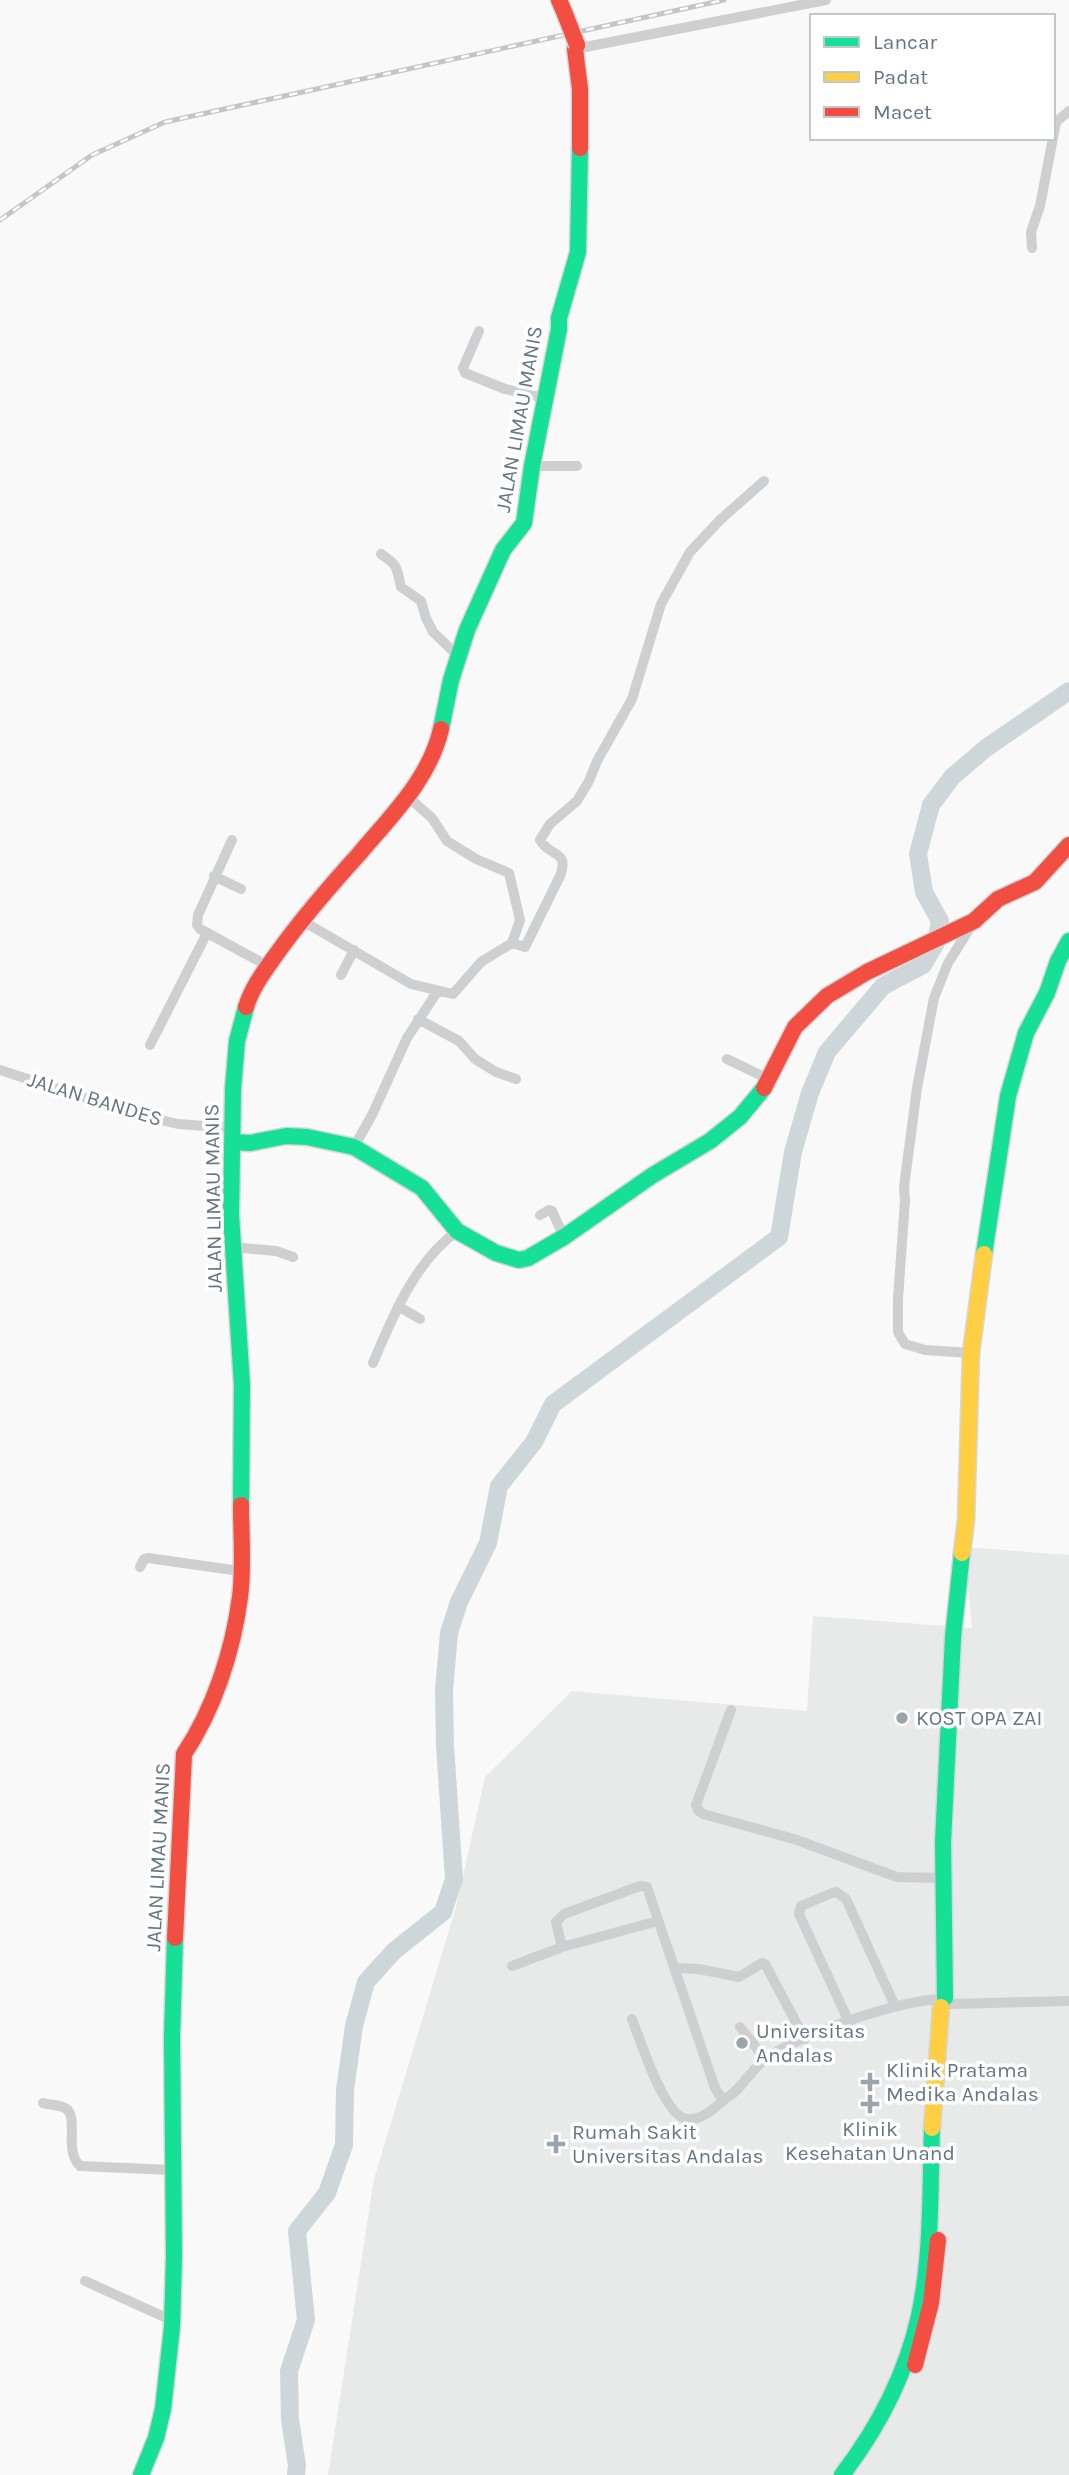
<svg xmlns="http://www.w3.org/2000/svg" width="1069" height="2475" font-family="Karla,sans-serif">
<rect width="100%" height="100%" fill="#f9f9f9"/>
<!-- built -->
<path fill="#e8e9e9" d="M964 1547 1069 1555V2475H328L374 2179 456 1907 485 1777 572 1691 807 1711 813 1616 972 1628Z"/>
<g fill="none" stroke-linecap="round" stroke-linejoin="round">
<!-- river -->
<path stroke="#ced6d9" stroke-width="18" d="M296 2475 297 2466 290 2419 289 2371 306 2320 297 2231 327 2193 344 2145 345 2090 354 2026 366 1982 394 1951 443 1912 454 1879 445 1746 444 1690 449 1633 459 1602 488 1543 499 1486 534 1442 553 1404 779 1237 793 1152 810 1093 827 1052 883 986 923 965 936 943 940 921 924 892 918 854 931 805 952 777 986 748 1069 691"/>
<!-- fast casing -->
<g stroke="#d5d6d7" stroke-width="19">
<path id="fast" d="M441 729 451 680 467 630 503 550 524 523 532 466 559 329V318L578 252 580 148
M233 1142 250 1143 286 1136 307 1137 354 1147 422 1188 457 1231 496 1253 519 1260 528 1258 564 1237 653 1175 710 1141 740 1117 764 1088
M984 1254 1008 1096 1026 1033 1047 993 1058 961 1069 941
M241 1505 242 1385 231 1215 233 1089 237 1041 246 1007
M945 1998 943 1842 953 1637 962 1553
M141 2475 156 2438 163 2409 172 2327 174 2256 172 2037 175 1938
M842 2475C878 2428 906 2374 919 2316 932 2255 930 2190 932 2128"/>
</g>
<!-- slow casing -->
<g stroke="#d5d6d7" stroke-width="19">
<path id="slow" d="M962 1553 966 1520 971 1353 984 1254
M932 2128 941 2007"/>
</g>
<!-- jam casing -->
<g stroke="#d5d6d7" stroke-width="19">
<path id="jam" d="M559 0 565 14
M577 45 575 49 580 89V148
M246 1007C252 987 266 969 278 952 303 917 331 885 360 853 392 815 430 778 441 729
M764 1088 795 1027 827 996 867 972 974 921 998 899 1035 882 1069 845
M175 1938 184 1754C214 1709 233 1651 240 1597 244 1568 241 1535 241 1505
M915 2365 931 2303 938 2240"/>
</g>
<!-- street -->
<path stroke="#cecfd0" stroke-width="10" d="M575 49 826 0
M1032 248 1031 232 1040 206 1056 122 1069 111
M479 331 463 368 465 373 505 389 544 398
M532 466H577
M381 554C399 566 396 567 401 587L421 601 426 618 433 632 458 656
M232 840 198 915 197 925 200 929 268 966
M214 876 241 889
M301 920 411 984 453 994 481 962 512 943 520 920 509 873 476 859 447 841 432 818 408 797
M512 943 525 947 560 876C570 850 549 857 540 840L550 824 577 801 589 781 597 761 632 699 661 604 690 552 720 520 764 481
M341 975 354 950
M418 1019 459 1041 475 1059 496 1072 516 1079
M150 1045 207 933
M727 1059 768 1079
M0 1070 135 1114 178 1124 233 1128
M354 1147 372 1115 407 1038 437 992
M540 1215 549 1210 552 1211 564 1237
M231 1247 276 1251 293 1257
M398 1306 420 1319
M971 1353 925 1350 905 1344 898 1332V1299L905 1200 904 1187 917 1088 934 998 948 963 973 923
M373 1363C393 1316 414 1263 457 1231
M140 1567 144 1559 148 1558 240 1571
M731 1710 696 1805 698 1810 703 1814 794 1839 897 1877 944 1878
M562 1947 556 1922 564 1914 640 1886 647 1887 715 2088 720 2096 725 2099C743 2089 751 2068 768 2057 807 2032 896 2001 942 1999
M512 1966 562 1947 658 1921
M674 1968 699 1969 739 1977 762 1963 765 1964 805 2039
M949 2004 1069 2001
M632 2019C640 2039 664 2117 687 2119 701 2121 716 2107 725 2099
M849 2022 799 1914 801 1906 832 1893 836 1892 846 1899 895 2006
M740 2027 765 2059
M43 2103C49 2105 60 2105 65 2108 80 2116 63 2150 80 2166L172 2170
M85 2281 173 2321"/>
<!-- fast -->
<use href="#fast" stroke="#16e098" stroke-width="16"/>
<!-- slow -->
<use href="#slow" stroke="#ffcf43" stroke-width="16"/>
<!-- jam -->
<use href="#jam" stroke="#f24e42" stroke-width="16"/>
<!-- rail casing -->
<g stroke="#c3c5c6" stroke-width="5">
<path id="rail" d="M0 220 92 155 165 122 724 0"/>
</g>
<!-- rail -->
<use href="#rail" stroke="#fff" stroke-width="2.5" stroke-dasharray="8" stroke-linecap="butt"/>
<!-- jam-bridge casing -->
<g stroke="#d5d6d7" stroke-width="19" stroke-linecap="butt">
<path id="jam-bridge" d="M565 14 577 45"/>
</g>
<!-- jam-bridge -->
<use href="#jam-bridge" stroke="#f24e42" stroke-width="16"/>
</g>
<!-- markers -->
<g fill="#99a4ac" stroke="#fff" stroke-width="2.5">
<circle cx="902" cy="1718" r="7"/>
<circle cx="742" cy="2043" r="7"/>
<path d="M866.5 2071.5h7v7h7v7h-7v7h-7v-7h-7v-7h7z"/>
<path d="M866.5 2093.5h7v7h7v7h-7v7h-7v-7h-7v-7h7z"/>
<path d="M552.5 2133.5h7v7h7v7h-7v7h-7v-7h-7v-7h7z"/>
</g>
<g text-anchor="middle" stroke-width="7" stroke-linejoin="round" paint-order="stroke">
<!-- street labels -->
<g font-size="21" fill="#657683" stroke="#fff">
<text transform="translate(519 419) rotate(-80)" y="7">JALAN LIMAU MANIS</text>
<text transform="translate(95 1099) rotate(17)" y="7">JALAN BANDES</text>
<text transform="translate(213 1198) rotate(-91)" y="7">JALAN LIMAU MANIS</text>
<text transform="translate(158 1857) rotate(-87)" y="7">JALAN LIMAU MANIS</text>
</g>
<!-- poi labels -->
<g font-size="21" fill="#657683" stroke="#fff" text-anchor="start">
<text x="916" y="1725">KOST OPA ZAI</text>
<text x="756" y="2038">Universitas<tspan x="756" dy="24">Andalas</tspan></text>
<text x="886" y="2077">Klinik Pratama<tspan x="886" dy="24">Medika Andalas</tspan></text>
<text x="870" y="2136" text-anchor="middle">Klinik<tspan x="870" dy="24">Kesehatan Unand</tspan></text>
<text x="572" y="2139">Rumah Sakit<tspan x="572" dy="24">Universitas Andalas</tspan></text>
</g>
</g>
<!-- legend -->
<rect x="810" y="14" width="245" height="126" fill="#ffffff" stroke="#c1c8cd" stroke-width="2"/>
<rect x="824" y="37" width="35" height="10" fill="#16e098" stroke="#c1c8cd" stroke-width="2"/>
<text x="873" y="49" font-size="21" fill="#657683">Lancar</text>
<rect x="824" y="72" width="35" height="10" fill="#ffcf43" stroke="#c1c8cd" stroke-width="2"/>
<text x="873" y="84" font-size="21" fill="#657683">Padat</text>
<rect x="824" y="107" width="35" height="10" fill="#f24e42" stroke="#c1c8cd" stroke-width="2"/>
<text x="873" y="119" font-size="21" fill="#657683">Macet</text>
</svg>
